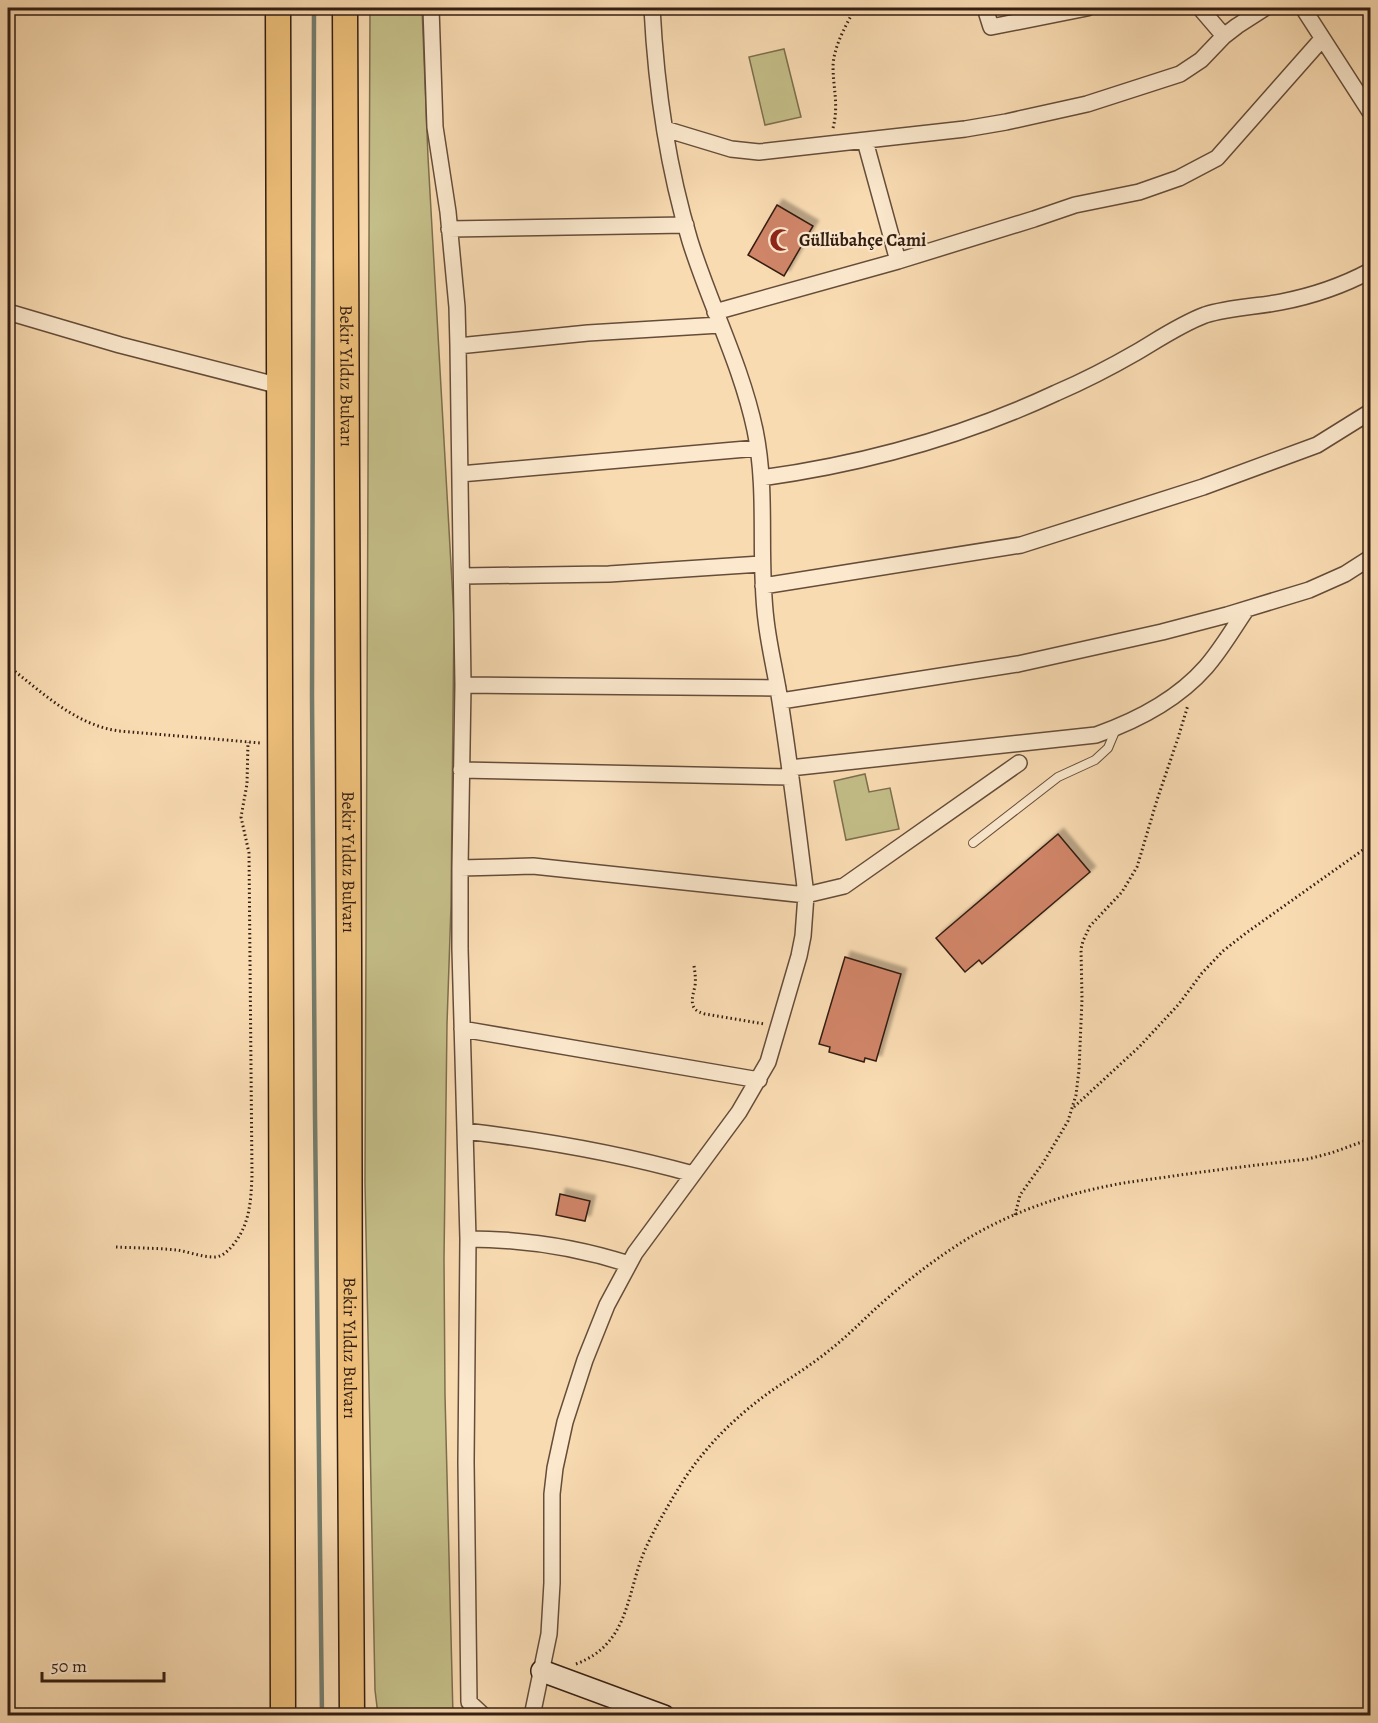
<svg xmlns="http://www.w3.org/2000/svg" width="1378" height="1723" font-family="Alegreya,serif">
<defs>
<filter id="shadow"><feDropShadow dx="5.5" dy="-5.5" stdDeviation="1.5" flood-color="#0004"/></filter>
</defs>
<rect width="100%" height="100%" fill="#f9dbb2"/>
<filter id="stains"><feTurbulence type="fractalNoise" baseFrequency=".00333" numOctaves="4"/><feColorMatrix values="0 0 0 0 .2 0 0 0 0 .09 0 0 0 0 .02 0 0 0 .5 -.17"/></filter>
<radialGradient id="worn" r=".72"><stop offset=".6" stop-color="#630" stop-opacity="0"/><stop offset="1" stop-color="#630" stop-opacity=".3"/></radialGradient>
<!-- green -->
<path fill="#c4be88" stroke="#7c6e4d" stroke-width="1.5" d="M370 8H422L428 157 454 618 451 906 447 1024 444 1259 445 1395 453 1716 378 1715 375 1690 365 1182Z
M784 49 801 117 765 125 749 57Z
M865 774 869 792 890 788 899 829 846 840 834 781Z"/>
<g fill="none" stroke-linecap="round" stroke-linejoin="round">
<!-- stream -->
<path stroke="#747c6d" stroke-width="4.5" d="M314 8 312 695 315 1116 322 1716"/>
</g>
<!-- building -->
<path fill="#d08567" stroke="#341e12" stroke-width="1.5" filter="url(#shadow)" d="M777 205 813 226 784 276 748 255Z
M1058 834 1090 872 982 964 979 960 965 972 936 938Z
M845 957 901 974 876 1061 865 1058 864 1062 829 1052 830 1047 819 1044Z
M560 1194 590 1201 585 1221 556 1215Z"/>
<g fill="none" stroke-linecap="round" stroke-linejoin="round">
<!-- lane casing -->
<g stroke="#654d3a" stroke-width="10">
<path id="lane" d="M973 843 1058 777 1095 760 1108 748 1116 729"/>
</g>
<!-- street casing -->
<g stroke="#654d3a" stroke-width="18">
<path id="street" d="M431 8 435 127 448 212 457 307 458 346 463 685 460 868V949L468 1239 466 1462 469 1702 484 1716
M985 8 991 27 1087 8
M1200 8 1224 36
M1303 8 1370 112
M665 129 731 149 759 152 965 129 1006 122 1087 104 1180 74 1201 60 1224 36 1237 26 1265 8
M865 141 898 261
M449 229 686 225
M8 312 120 345 280 386
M715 312 898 261 1034 219 1075 205 1139 192 1179 178 1217 158 1322 39
M458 346 588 333 720 325
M460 474 758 448
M761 478C863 464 962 437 1056 393 1084 381 1111 367 1137 352 1159 339 1181 324 1205 315 1230 307 1255 307 1281 302 1312 296 1342 286 1370 271
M463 576 609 574 761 564
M763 586 1021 545 1203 487 1317 445 1370 412
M463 685 778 688
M781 701 1018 664 1162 632 1227 615 1309 590 1345 574 1370 558
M790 768 1096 735C1136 721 1177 700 1206 667 1221 650 1233 629 1246 610
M461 770 791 777
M460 868 533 866 806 895 844 886 1019 763
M462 1029 759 1080
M465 1131C542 1140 618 1153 693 1174
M468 1239C523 1239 576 1247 629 1264
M532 1716 549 1634 552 1583V1494L555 1468 565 1422 585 1360 607 1305 635 1253 739 1112 768 1062 799 956 803 936 806 895C798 830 790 765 780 701 776 674 769 647 766 620 758 557 768 493 755 430 741 364 710 305 690 241 667 165 656 86 652 8"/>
</g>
<!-- secondary casing -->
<g stroke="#341e12" stroke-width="24">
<path id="secondary" d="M542 1671 664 1716"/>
</g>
<!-- primary casing -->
<g stroke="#341e12" stroke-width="27">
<g id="primary">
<path d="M278 8 283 1716"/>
<path id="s1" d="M345 8 349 950 350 1415 352 1716"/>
</g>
</g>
<!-- path -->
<path stroke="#341e12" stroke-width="3" stroke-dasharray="1.5 3" stroke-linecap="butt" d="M833 128C839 105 833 88 833 66 834 45 846 26 855 8
M8 666C42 692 75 725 119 731L261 743
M694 966C695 973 696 979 695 986 692 999 688 1010 705 1014L765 1024
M1074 1107 1139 1047 1179 1004 1202 973 1223 951 1246 933 1370 845
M1015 1215 1020 1195 1043 1163 1061 1133 1068 1121 1076 1095 1079 1070 1082 999 1081 949 1083 941 1090 926 1122 892 1137 867 1157 800 1178 738 1188 705
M116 1247C136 1248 157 1248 177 1250 189 1252 202 1257 214 1257 222 1257 228 1251 233 1245 250 1224 251 1201 252 1175L249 853 241 817 247 784 248 742
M576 1664C629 1644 626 1596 644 1552 655 1527 669 1504 683 1481 708 1443 739 1413 777 1387 795 1375 814 1363 831 1349 850 1334 866 1317 884 1301 907 1281 930 1263 956 1246 1006 1213 1065 1193 1124 1183 1142 1180 1161 1178 1180 1175 1223 1169 1265 1164 1308 1159L1331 1153 1370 1139"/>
<!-- lane -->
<use href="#lane" stroke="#fbe8cd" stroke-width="8"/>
<!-- street -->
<use href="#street" stroke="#fbe8cd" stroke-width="15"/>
<!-- secondary -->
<use href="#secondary" stroke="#fbe8cd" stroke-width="21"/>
<!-- primary -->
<use href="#primary" stroke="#ecbe79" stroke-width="24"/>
</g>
<!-- icons -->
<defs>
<g id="mosque-bare" transform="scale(1.8)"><path d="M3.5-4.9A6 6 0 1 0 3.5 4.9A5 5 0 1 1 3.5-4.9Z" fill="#8f2418" stroke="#fbe8cd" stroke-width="2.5" paint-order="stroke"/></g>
</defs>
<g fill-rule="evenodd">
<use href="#mosque-bare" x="781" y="240"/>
</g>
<g text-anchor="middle" stroke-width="4.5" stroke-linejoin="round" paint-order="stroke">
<!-- poi labels -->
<g font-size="18" font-weight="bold" fill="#341e12" stroke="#fbe8cd" text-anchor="start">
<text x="799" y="246">Güllübahçe Cami</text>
</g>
<!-- street labels -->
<g font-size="18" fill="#341e12" stroke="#fbe8cd">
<text dy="6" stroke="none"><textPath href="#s1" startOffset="368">Bekir Yıldız Bulvarı</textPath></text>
<text dy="6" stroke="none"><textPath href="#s1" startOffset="854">Bekir Yıldız Bulvarı</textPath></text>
<text dy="6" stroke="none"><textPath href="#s1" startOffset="1340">Bekir Yıldız Bulvarı</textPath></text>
</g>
</g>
<!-- margin -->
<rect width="1378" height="1723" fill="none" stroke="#f9dbb2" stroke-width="30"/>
<rect x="9" y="9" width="1360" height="1705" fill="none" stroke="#341e12" stroke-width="3"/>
<rect x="15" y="15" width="1348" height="1693" fill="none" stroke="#341e12" stroke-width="1.5"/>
<!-- scale -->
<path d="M42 1672v9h122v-9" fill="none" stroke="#341e12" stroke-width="3"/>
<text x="51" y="1672" font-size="18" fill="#341e12" stroke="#fbe8cd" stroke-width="4.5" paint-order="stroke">50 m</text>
<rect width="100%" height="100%" filter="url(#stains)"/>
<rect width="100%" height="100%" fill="url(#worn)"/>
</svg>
